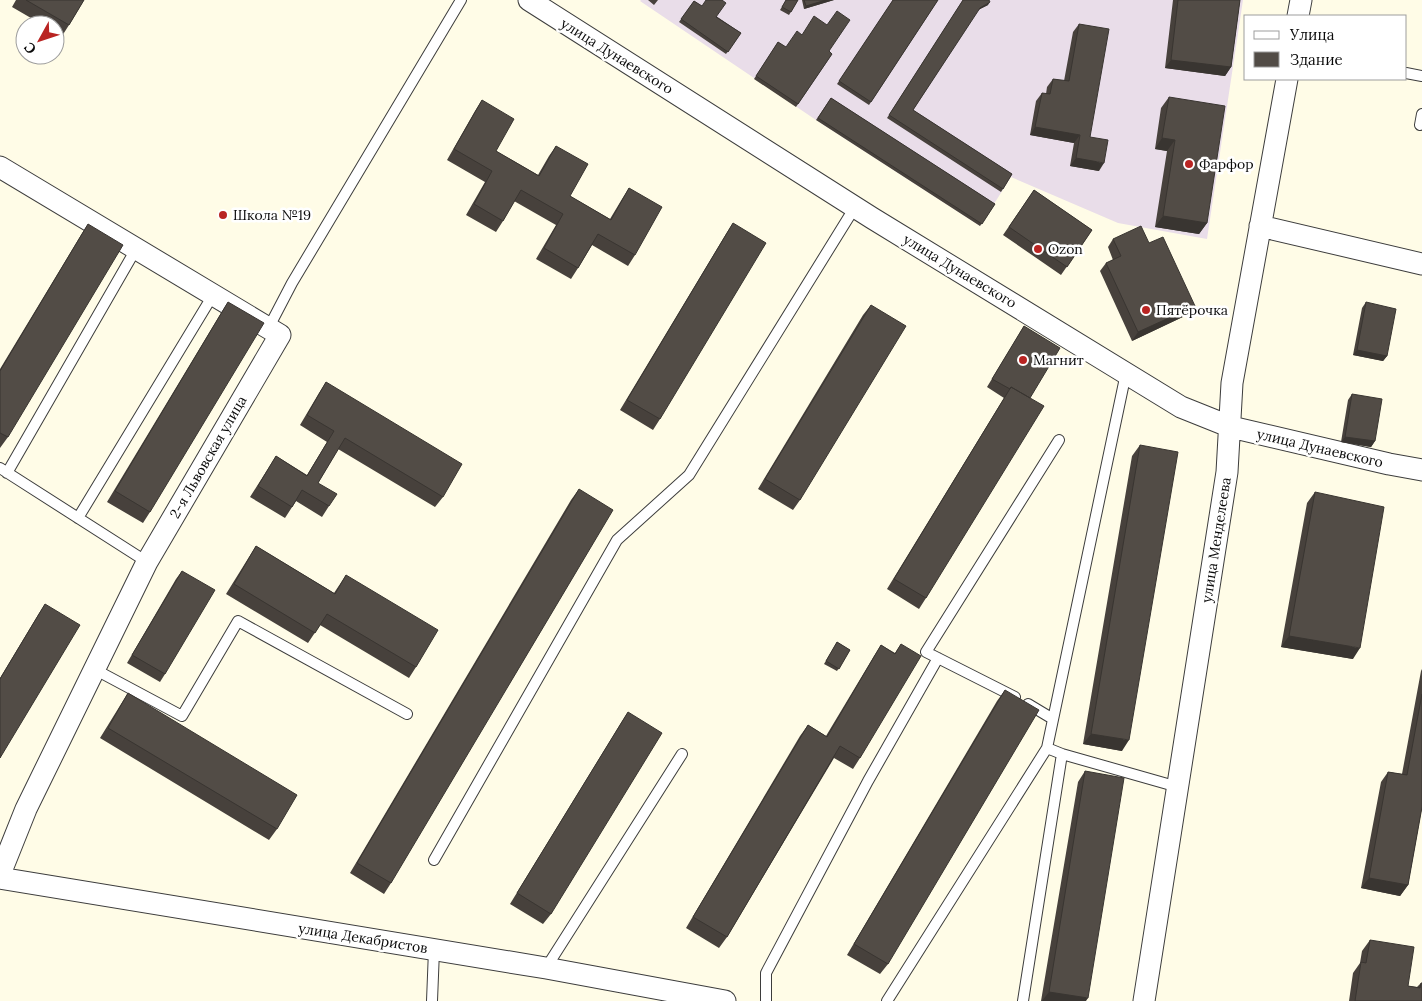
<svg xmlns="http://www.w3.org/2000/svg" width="1422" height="1001" font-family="Lora,serif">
<rect width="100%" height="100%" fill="#fffce7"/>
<!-- industrial -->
<path fill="#e9dde9" d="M641 0H1243L1207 239 1118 223 1011 177 980 226 816 120 640 1Z"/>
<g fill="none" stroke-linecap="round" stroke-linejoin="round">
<!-- lane casing -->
<g stroke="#3d3d3d" stroke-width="12">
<path id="lane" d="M1406 73 1422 76
M1420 125 1422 114
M268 329 292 283 461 0
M0 468 147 562
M7 473 136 249
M78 518 213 295
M94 669 182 716 238 621 407 714
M1015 697 926 652 1059 440
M1028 704 1053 719
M1062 754 1178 787
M434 860 617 540 689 475 855 207
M546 968 682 754
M432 1001 434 950
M766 1001V973L868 781 938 658
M887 1001 1047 748 1126 373
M1023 1001 1062 754 1047 748"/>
</g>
<!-- street casing -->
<g stroke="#3d3d3d" stroke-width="23">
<path id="street" d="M529 0 872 218 1181 407 1231 427 1389 464 1422 470
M1298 16 1301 0
M0 167 280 335 147 562 26 809 0 874
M1260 226 1422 264
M0 878 546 968 725 1001
M1144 1001 1227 472 1232 383 1287 79"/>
</g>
<!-- lane -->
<use href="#lane" stroke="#fff" stroke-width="10"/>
<!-- street -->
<use href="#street" stroke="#fff" stroke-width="21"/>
</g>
<!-- wall -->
<path fill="#47413c" d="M16 0H84L69 25 62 36 55 32V25H43L12 7Z
M648 0H658L654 5Z
M786 0H798L789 15 780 10Z
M802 0H834L804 9Z
M893 0H938L869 105 837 84Z
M963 0 988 5 978 10 913 110 1012 174 1001 192 887 118Z
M1173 0H1240L1231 67 1225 76 1165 68Z
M694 1 741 33 726 54 679 22Z
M1079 24 1090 137 1099 171 1070 166 1074 143 1030 135 1036 101 1042 93 1046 94 1047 87 1053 79 1064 81 1073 32Z
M778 42 785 47 829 51 832 54 796 107 754 79Z
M1169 97 1207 223 1199 234 1155 227 1167 151 1155 149 1161 108Z
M831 98 995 204 980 226 816 120Z
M482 100 496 151 538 175 549 156 556 146 570 196 610 219 622 199 629 188 635 255 628 266 592 245 578 268 571 279 536 259 556 225 514 201 503 221 496 232 466 215 485 182 447 160 475 111Z
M1034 190 1092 230 1061 275 1003 235Z
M733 223 660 419 653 430 620 410 726 234Z
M88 224 8 437 0 448V369L81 235Z
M1113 239 1149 243 1195 306 1189 314 1132 341 1100 271 1106 263 1113 260 1108 247Z
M228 302 150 512 143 523 107 502 221 313Z
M1366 302 1387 356 1383 361 1353 355 1362 308Z
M871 305 800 500 793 510 758 489 863 315Z
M1024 326 1030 398 926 598 919 609 887 589 1004 398 987 387Z
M326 382 443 497 435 507 338 449 318 483 329 506 322 517 296 501 285 518 250 497 276 456 307 475 327 442 300 425 319 393Z
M1352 394 1375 441 1371 447 1341 442 1348 400Z
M1140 445 1122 751 1083 744 1132 456Z
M579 489 391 883 384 894 350 873 571 500Z
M1315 492 1353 659 1281 647 1307 503Z
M256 546 334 593 346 575 416 667 409 678 320 625 308 643 226 594 249 557Z
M182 571 165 674 160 682 127 663 176 579Z
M45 604 0 758V678L38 615Z
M837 642 850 650 837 671 824 664Z
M901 644 860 758 853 769 834 758 727 937 719 948 686 928 800 736 808 725 826 736 874 656 881 645 895 653Z
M1422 669V807L1408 885 1400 896 1361 888 1381 782 1388 772 1402 774 1421 671Z
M1005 690 888 964 880 974 847 955 997 701Z
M128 693 277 829 269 840 100 738 121 704Z
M628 712 551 914 543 924 510 904 621 723Z
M1085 771 1086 1001H1041L1078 782Z
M1370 940 1408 986 1417 987 1421 983 1422 1001H1349L1353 973 1360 963 1362 951Z"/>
<!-- shaded-wall -->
<path fill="#393531" d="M826 0H834L804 9 806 6Z
M990 2 988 5 978 10 980 8Z
M1171 60 1231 67 1225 76 1165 68Z
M1035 127 1080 135 1074 143 1030 135Z
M1162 138 1175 140 1167 151 1155 149Z
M1076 158 1104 163 1099 171 1070 166Z
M1163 216 1207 223 1199 234 1155 227Z
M1195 306 1189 314 1132 341 1138 332Z
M1357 350 1387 356 1383 361 1353 355Z
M1345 437 1375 441 1371 447 1341 442Z
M1289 636 1360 648 1353 659 1281 647Z
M1091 734 1129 740 1122 751 1083 744Z
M1369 878 1408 885 1400 896 1361 888Z
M1049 992 1088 998 1086 1001H1042Z"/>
<!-- building -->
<path fill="#524c46" stroke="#393531" d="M26 0H84L69 25Z
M706 0H722L726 3 716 17 741 33 728 52 681 19 694 1 702 6Z
M786 0H798L791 12 782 7Z
M804 0H826L806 6Z
M893 0H938L871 102 839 81Z
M963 0H989L990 2 980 8 913 110 1012 174 1003 189 889 115Z
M1178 0H1240L1231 67 1171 60Z
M837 11 850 20 829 51 832 54 798 104 756 76 778 42 786 47 797 31 802 35 814 16 827 25Z
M1079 24 1109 29 1090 137 1108 140 1104 163 1076 158 1080 135 1035 127 1042 93 1050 94 1053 79 1069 81Z
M1169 97 1225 106 1207 223 1163 216 1175 140 1162 138Z
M831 98 995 204 982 224 818 118Z
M482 100 514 119 496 151 539 176 556 146 588 164 570 196 611 220 629 188 662 207 635 255 598 234 578 268 544 248 563 214 521 190 503 221 474 204 492 171 454 149Z
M1034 190 1092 230 1067 267 1009 227Z
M733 223 766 243 660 419 627 400Z
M88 224 123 245 8 437 0 433V371Z
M1141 226 1149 243 1163 237 1195 306 1138 332 1106 263 1121 256 1113 239Z
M228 302 264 323 150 512 115 491Z
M1366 302 1396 309 1387 356 1357 350Z
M871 305 906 326 800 500 765 479Z
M1024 326 1060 348 1030 398 1011 387 1010 389 992 379Z
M326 382 462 464 443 497 345 438 318 483 337 494 329 506 302 490 292 507 258 486 276 456 307 476 334 431 307 415Z
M1011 387 1044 406 926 598 894 579Z
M1352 394 1382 399 1375 441 1345 437Z
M1140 445 1178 452 1129 740 1091 734Z
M579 489 613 510 391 883 357 863Z
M1315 492 1384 507 1360 648 1289 636Z
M256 546 335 594 346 575 438 630 416 667 327 614 315 633 234 584Z
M182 571 215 590 165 674 132 655Z
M45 604 80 625 0 758V679Z
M837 642 850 650 839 669 826 661Z
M901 644 921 656 860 758 840 746 727 937 693 917 808 725 827 737 881 645 895 654Z
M1005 690 1039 710 888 964 854 944Z
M128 693 297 795 277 829 108 728Z
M1422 694V807L1408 885 1369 878 1388 772 1407 775Z
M628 712 662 733 551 914 517 893Z
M1085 771 1124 778 1088 998 1049 992Z
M1370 940 1414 947 1408 986 1420 988 1421 983H1422V1001H1355L1361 962 1366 963Z"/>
<!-- markers -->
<g fill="#b92422" stroke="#fff" stroke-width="2">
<circle cx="1189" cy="164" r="5"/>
<circle cx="223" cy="215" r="5"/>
<circle cx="1038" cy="249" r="5"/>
<circle cx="1146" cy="310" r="5"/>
<circle cx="1023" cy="360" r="5"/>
</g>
<g text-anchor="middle" stroke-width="5" stroke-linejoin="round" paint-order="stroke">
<!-- street labels -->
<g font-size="14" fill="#0a0a0a" stroke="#fff">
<text transform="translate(617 56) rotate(32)" y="5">улица Дунаевского</text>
<text transform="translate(960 271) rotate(31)" y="5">улица Дунаевского</text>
<text transform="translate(1320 448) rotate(13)" y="5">улица Дунаевского</text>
<text transform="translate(208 457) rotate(-60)" y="5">2-я Львовская улица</text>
<text transform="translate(1216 540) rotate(-81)" y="5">улица Менделеева</text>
<text transform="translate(363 938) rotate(9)" y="5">улица Декабристов</text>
</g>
<!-- poi labels -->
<g font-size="14" fill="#0a0a0a" stroke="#fff" text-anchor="start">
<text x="1199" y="169">Фарфор</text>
<text x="233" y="220">Школа №19</text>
<text x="1048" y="254">Ozon</text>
<text x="1156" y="315">Пятёрочка</text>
<text x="1033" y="365">Магнит</text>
</g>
</g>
<!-- legend -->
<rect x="1244" y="15" width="162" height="65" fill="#ffffff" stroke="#9d9d9d"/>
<rect x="1254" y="31" width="25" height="8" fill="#ffffff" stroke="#9d9d9d"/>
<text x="1290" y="40" font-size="15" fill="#0a0a0a">Улица</text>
<rect x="1254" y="52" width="25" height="15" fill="#524c46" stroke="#9d9d9d"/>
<text x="1290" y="65" font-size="15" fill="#0a0a0a">Здание</text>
<!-- north arrow -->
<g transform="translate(40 40) rotate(230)"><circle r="24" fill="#ffffff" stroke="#9d9d9d"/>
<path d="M0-4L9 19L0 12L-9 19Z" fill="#b92422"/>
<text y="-8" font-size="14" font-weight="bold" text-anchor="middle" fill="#0a0a0a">С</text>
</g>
</svg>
